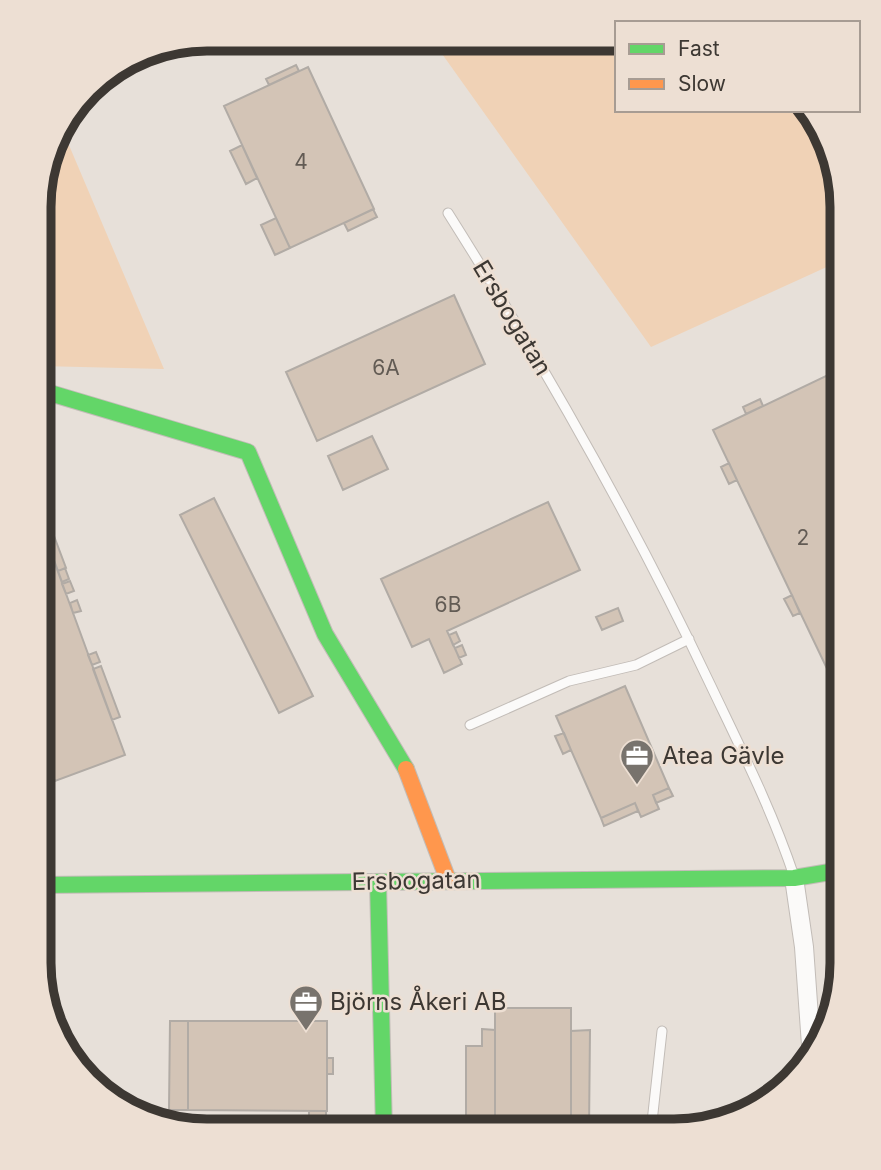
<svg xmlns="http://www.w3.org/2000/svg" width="881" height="1170" font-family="Inter,sans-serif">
<rect width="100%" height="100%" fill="#e7e0d9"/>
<!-- green -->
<path fill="#f0d2b6" d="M617 41V110H807L825 132 842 206V260L651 347 435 44Z
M60 124 164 369 40 366V184Z"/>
<!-- building -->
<path fill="#d3c4b6" stroke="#b1aba5" stroke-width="2" d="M296 65 299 71 269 85 266 79Z
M308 67 374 209 290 248 224 106Z
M242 145 257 178 246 184 230 151Z
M373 209 377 217 348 231 344 223Z
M276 218 290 248 275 255 261 225Z
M454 295 485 364 317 441 286 372Z
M828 375 842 406V700L713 430Z
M760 399 763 406 746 414 743 407Z
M372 436 388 469 343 490 328 456Z
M729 463 737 480 729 484 721 467Z
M214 498 313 696 279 713 180 515Z
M548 502 580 570 447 631 462 664 444 673 429 639 412 647 381 579Z
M39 520 125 755 55 781 39 737Z
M51 528 66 568 58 571 43 531Z
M65 568 69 579 62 582 58 571Z
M70 581 74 591 66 594 62 584Z
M792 595 800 613 793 616 784 599Z
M77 600 81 611 73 613 70 603Z
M618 608 623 621 602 630 596 617Z
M456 632 460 641 453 645 449 635Z
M462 645 466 655 459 658 455 648Z
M96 652 100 662 92 665 88 655Z
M101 666 120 717 112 720 93 669Z
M625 686 669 788 653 795 659 809 641 817 635 803 601 818 556 716Z
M564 733 571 750 563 754 555 736Z
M669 788 673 796 656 803 653 795Z
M635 803 638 811 604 826 601 818Z
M495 1008H571V1131H495Z
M170 1021H188V1110H169Z
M188 1021H327V1111L188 1110Z
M482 1029 495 1030V1131H466V1046H482Z
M590 1030 589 1131H571V1031Z
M327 1058H333V1074H327Z
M309 1111H326V1124L309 1123Z"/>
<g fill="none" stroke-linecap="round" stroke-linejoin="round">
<!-- lane casing -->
<g stroke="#c2bcb7" stroke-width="11">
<path id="lane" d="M448 213C544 365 634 523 711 686 741 749 772 810 794 876
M470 725 569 681 636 665 689 639
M651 1131 662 1031"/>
</g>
<!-- street casing -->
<g stroke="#c2bcb7" stroke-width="20">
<path id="street" d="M794 878 804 947 812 1059"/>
</g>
<!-- fast casing -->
<g stroke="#c2bcb7" stroke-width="18">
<path id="fast" d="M40 390 248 452 325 634 406 769
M378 882 384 1131
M39 885 794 878 842 870"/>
</g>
<!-- slow casing -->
<g stroke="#c2bcb7" stroke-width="18">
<path id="slow" d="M406 769 448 880"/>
</g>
<!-- lane -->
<use href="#lane" stroke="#fbfaf9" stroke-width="9"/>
<!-- street -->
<use href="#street" stroke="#fbfaf9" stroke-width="18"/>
<!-- fast -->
<use href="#fast" stroke="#63d668" stroke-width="16"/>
<!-- slow -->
<use href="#slow" stroke="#ff974d" stroke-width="16"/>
</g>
<!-- icons -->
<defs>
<g id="office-pin" transform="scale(1.75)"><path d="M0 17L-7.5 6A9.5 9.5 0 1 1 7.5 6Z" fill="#78736d" stroke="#eddfd3"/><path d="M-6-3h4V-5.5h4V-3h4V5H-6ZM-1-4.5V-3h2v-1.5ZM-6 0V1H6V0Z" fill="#fff"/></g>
</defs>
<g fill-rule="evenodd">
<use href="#office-pin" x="637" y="756"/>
<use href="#office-pin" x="306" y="1002"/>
</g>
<g text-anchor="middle" stroke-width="5" stroke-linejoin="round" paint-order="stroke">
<!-- number labels -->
<g font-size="21" fill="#625b54">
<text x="301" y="169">4</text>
<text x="386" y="375">6A</text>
<text x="803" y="545">2</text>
<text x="448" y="612">6B</text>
</g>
<!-- street labels -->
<g font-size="24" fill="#3d3833" stroke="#eddfd3">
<text transform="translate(512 318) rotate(59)" y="8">Ersbogatan</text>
<text transform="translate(416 881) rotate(-1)" y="8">Ersbogatan</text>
</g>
<!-- poi labels -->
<g font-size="24" fill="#3d3833" stroke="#eddfd3" text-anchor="start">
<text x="662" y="764">Atea Gävle</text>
<text x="330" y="1010">Björns Åkeri AB</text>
</g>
</g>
<!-- crop -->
<path d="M0 0H881V1170H0ZM207 51H674A156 156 0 0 1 830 207V963A156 156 0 0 1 674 1119H207A156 156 0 0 1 51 963V207A156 156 0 0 1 207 51Z" fill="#eddfd3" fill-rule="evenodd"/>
<path fill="none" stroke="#3d3833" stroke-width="9" d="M207 51H674A156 156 0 0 1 830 207V963A156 156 0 0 1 674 1119H207A156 156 0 0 1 51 963V207A156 156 0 0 1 207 51Z"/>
<!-- legend -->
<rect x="615" y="21" width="245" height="91" fill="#eddfd3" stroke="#a79c93" stroke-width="2"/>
<rect x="629" y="44" width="35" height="10" fill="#63d668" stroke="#a79c93" stroke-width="2"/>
<text x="678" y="56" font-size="21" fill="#3d3833">Fast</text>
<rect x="629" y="79" width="35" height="10" fill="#ff974d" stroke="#a79c93" stroke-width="2"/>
<text x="678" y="91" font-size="21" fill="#3d3833">Slow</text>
</svg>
